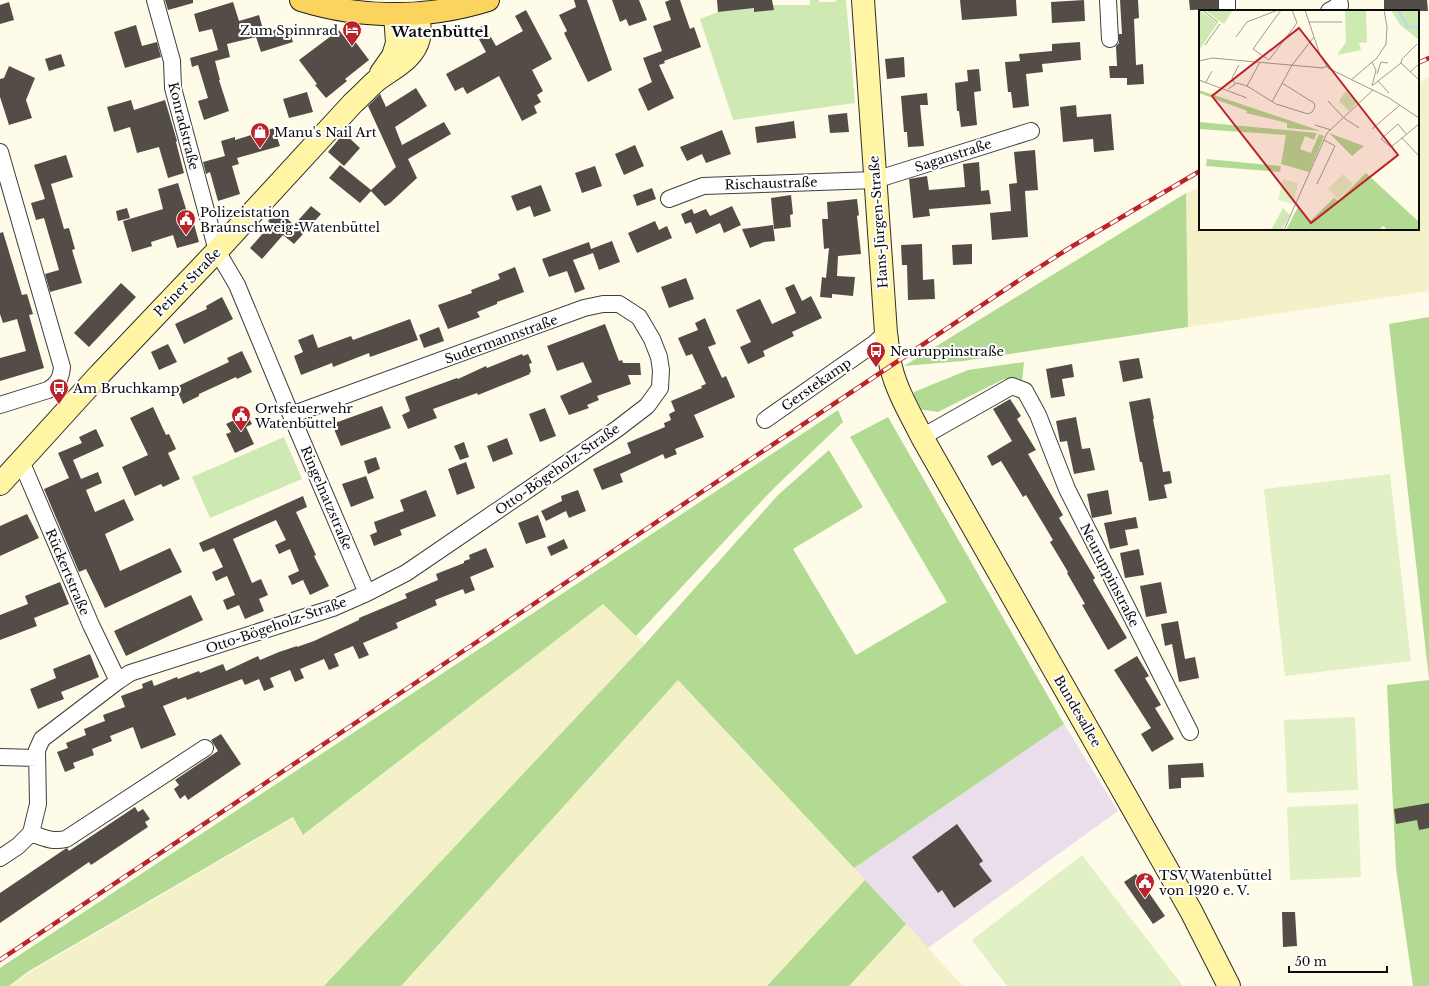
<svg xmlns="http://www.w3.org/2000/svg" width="1429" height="986" font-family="'Libre Baskerville',serif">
<rect width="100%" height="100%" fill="#fffbe9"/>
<!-- industrial -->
<path fill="#e9deea" d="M1064 724 1118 811 928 948 854 868Z"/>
<!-- farmland -->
<path fill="#f4f1c9" d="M1429 77V291L1188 327 1186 193 1200 187V229H1418V83Z
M603 604 645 644 324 986H10L30 972 293 818 304 835Z
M678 680 865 880 767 986H401Z
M906 924 963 986H849Z"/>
<!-- green -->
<path fill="#cfe9b3" d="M810 0H819V2H835L836 0H846L855 103 733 120 700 19 718 12 754 8V12L773 10V5H810Z
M284 437 302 479 210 518 192 477Z"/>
<!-- forest -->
<path fill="#b2da92" d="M1186 193 1188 327 963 361 904 366Z
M1429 317V679L1389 324Z
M1024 362 1022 381 1004 379 938 412 918 409 914 401V392L968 370Z
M838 410 843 422 772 490 636 636 603 604 303 835 293 817 29 971 9 986H0V968Z
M888 417 1064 724 854 868 678 680 401 986H324L645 644 778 495 829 450 863 507 793 549 856 655 947 602 850 437Z
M1429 680V986H1413L1396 868 1387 685Z
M865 880 906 924 849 986H767Z"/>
<!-- pitch -->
<path fill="#e1f0c5" d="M1390 474 1411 661 1285 676 1264 489Z
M1355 717 1358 790 1287 793 1284 720Z
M1358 804 1361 877 1290 880 1287 807Z
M1082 855 1183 986H1007L972 940Z"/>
<!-- building -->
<path fill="#544c47" d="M165 0H193V3L168 10Z
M574 0H587L612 70 588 82 564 33 567 31 559 15 576 7Z
M612 0H639L647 20 629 26 626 19 620 22Z
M670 0H680L690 29 694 27 701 47 664 61 665 63 659 65 674 98 648 111 638 89 652 82 643 58 662 51 653 26 671 20 665 2Z
M717 0H772L774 10 754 12V8L718 12Z
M960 0H1016L1017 16 962 20Z
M1084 0 1085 21 1052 23 1051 2Z
M1120 0H1138L1139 18 1134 19 1136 65 1143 64 1144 84 1127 85V78H1110L1109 66H1117L1116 46 1119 43V34H1122Z
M1189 0H1218V9L1190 10Z
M1384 0H1427L1428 11H1384Z
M9 2 14 20 0 24V5Z
M233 2 239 21 259 15 264 33 288 26 293 42 261 52 256 37 227 44 230 57 215 61 220 80H219L229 111 204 120 198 101 208 98 198 65 192 67 190 58 218 50 212 29 199 32 194 14Z
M526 10 552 59 532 70 543 91 537 95 541 102 534 106 537 113 522 121 499 76 467 94 463 87 455 91 446 74 486 52 474 30 484 25 496 46 523 31 515 16Z
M136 25 142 46 157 42 161 57 125 68 114 32Z
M339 30 349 43 354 40 369 60 345 79 347 81 326 98 315 85 317 84 299 60Z
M1080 42 1081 60 1042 64 1043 72 1026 74 1029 106 1013 108 1011 92H1008L1005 62 1020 61 1019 54 1052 51V44Z
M61 54 65 66 49 71 45 59Z
M904 57 905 77 887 79 885 59Z
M9 66 35 78 26 100 32 118 9 125 0 97V79L4 78Z
M979 69 981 91 974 92 977 125 961 127 959 111H957L955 83 968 81 967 70Z
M416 88 427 106 395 127 402 145 444 122 451 134 408 159 417 178 390 203 385 206 371 191 360 203 329 178 340 165 371 190 396 167 368 106 380 94 386 107Z
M307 92 313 112 289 118 283 99Z
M927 93 928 105H920L924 146 908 147 907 132H904L901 96Z
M131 100 134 110 165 100 177 141 176 142 184 173 168 178 159 147 137 153 130 127 114 132 107 107Z
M1076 105 1077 117 1111 114 1114 150 1094 152 1093 139 1063 142 1060 107Z
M847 113 849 132 830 133 828 115Z
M794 121 796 138 757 143 755 127Z
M274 128 280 146 237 158 239 164 232 166 240 194 218 201 210 172 206 174 203 162 225 156 221 141 235 137V140Z
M722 130 731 154 706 163 702 154 687 161 680 147Z
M344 133 360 148 344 166 328 152Z
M635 145 644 166 624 175 615 154Z
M1035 150 1038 190 1025 191 1028 237 992 240 990 213 1011 211 1009 184 1017 183 1014 152Z
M66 155 73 177 51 184 64 229 69 228 75 249 72 250 82 283 50 292 45 274 59 270 44 218 36 220 31 203 45 199 34 165Z
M979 162 981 191 989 190 991 204 929 209 930 216 913 218 909 179 927 176 929 190 965 187 963 164Z
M595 166 602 186 582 193 575 173Z
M178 183 191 225 194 224 199 242 177 248 173 235 151 242 152 246 132 252 123 221 163 209 158 189Z
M541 185 551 211 534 217 530 206 517 211 511 196Z
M652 188 656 199 637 206 633 195Z
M791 195 793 214 790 215 791 227 774 229 771 198Z
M857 199 859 215 857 216 861 254 838 256 837 276 855 277 853 296 832 294V298L820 297 822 277 826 278 829 248 824 249 822 219H828L827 202Z
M311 206 321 214 294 244 283 235 262 259 250 248 271 224 268 221 278 210 294 225Z
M732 206 741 225 724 233 720 223 696 234 691 222 685 224 681 214 692 209 694 214 706 209 710 216Z
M127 208 130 218 118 221 116 211Z
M655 221 659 230 667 226 672 238 637 253 628 233Z
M773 225 775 241 764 242 750 248 742 229Z
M3 232 22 295 27 294 33 314 29 315 44 368 0 381V358L26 351 17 319 3 323 0 314V233Z
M612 241 620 262 599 270 593 253 573 260 585 289 575 293 567 271 549 277 542 259 589 242 591 249Z
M922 244 923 280 934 279 935 299 908 300 907 265H902L901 245Z
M972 244V264L953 265 952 245Z
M515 267 524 292 497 302V304L477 312 480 317 448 329 438 305 472 293 471 290 500 279 498 274Z
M686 278 694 299 669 308 661 287Z
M121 283 136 297 89 347 74 333Z
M794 284 802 301 811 296 822 318 792 332 794 336 763 351 765 356 748 364 740 347 751 342 736 310 760 299 772 324 796 313 785 288Z
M222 297 233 319 184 344 175 324 207 309 206 306Z
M705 318 716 344 708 347 722 378 726 376 735 397 694 415 704 437 675 449 677 454 665 459 663 454 620 474 623 482 602 490 593 469 631 453 627 443 665 427 664 423 671 420 669 414 675 411 671 401 702 388 701 386 706 384 692 354 686 356 678 338 698 330 695 323Z
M410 319 418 340 370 357 369 353 333 367 332 363 301 375 294 356 303 352 298 340 313 334 318 348 351 336 353 340Z
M605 324 619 361 622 360 623 363H640L641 375H628L631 384 597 396 599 400 587 405 589 408 569 415 560 396 592 382 583 362 557 371 547 346Z
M439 327 444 341 424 348 419 335Z
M168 344 177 362 159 370 151 352Z
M242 351 252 372 237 379 236 377 199 394V396L183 404 176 387 229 362 227 358Z
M522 354 523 356 528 354 532 363 529 364 531 372 529 373 530 374 478 395 477 393 433 409 437 418 408 429 402 415 410 411 405 397 457 378 458 379 486 366 487 368Z
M1139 358 1143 378 1123 382 1119 361Z
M1072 364 1074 377 1062 379 1065 396 1051 398 1046 369Z
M1150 398 1154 419H1153L1163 472 1170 471 1172 483 1164 485 1167 498 1149 501 1142 462H1140L1129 402Z
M1010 399 1021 416 1017 419 1036 450 1028 454 1063 515 1059 518 1095 578 1093 580 1127 638 1108 650 1082 605 1085 604 1067 573 1068 572 1050 542 1053 540 1026 495 1023 497 1001 461 992 466 987 456 1012 441 993 409Z
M382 406 391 428 341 446 332 424Z
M153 407 166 435 169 434 176 449 168 453 180 479 163 487 161 484 135 496 122 467 148 455 130 418Z
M545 408 556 436 540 442 529 414Z
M247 414 252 424 246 427 254 444 235 453 226 434 231 432 226 424Z
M1076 417 1082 449 1090 448 1095 470 1074 474 1067 441 1060 442 1056 421Z
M96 429 104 446 73 460 81 479 98 472 102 483 86 490 95 512 124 499 134 520 105 534 120 571 170 548 182 572 105 608 86 569 79 572 44 489 69 478 58 453 82 443 79 437Z
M507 438 513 454 493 462 487 446Z
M464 442 469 457 460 460 454 446Z
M376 457 380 469 368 474 364 461Z
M466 462 475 488 457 495 448 469Z
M366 476 374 498 351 507 342 484Z
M426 490 436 516 400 530 402 535 374 546 370 535 377 532 374 522 404 511 400 500Z
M578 490 586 511 569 518 566 511 546 521 541 511 562 501 561 496Z
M1108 490 1112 514 1092 518 1087 494Z
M303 496 307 507 296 512 316 555 314 556 329 586 310 595 303 580 292 585 288 576 299 571 290 549 279 554 275 545 286 540 276 520 233 539 252 583 261 579 268 595 259 599 264 611 245 619 239 605 227 610 223 600 235 595 227 576 216 581 212 572 223 567 214 548 203 552 199 543Z
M27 514 39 538 0 556V526Z
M538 515 546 537 526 544 518 523Z
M1136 517 1138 528 1125 530 1128 545 1110 549 1104 523Z
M564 539 568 548 551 556 547 547Z
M486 548 494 567 470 577 475 590 465 594 463 589 435 600 437 605 396 623 398 628 363 643 369 655 359 659 353 646 334 654 339 666 329 670 324 659 300 669 304 678 295 682 290 670 270 678 274 687 264 691 259 679 245 685 242 679 187 700 186 697 163 706 176 735 141 749 133 727 110 736 112 741 92 749 94 755 73 763 75 768 65 772 57 752 68 748 66 743 86 735 84 729 105 721 103 715 125 707 121 696 143 688 142 684 152 680 154 686 177 677 178 679 199 671 200 673 223 664 226 671 258 656 260 660 279 652 297 646V647L314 641 359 620V618L407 598 405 594 438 580 436 574 464 563V561L470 559 469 555Z
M1139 549 1144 575 1125 578 1120 553Z
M60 582 69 604 34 618 37 626 0 640V615L28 604 25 596Z
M1161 582 1167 613 1146 617 1140 586Z
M191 595 203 620 126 656 114 631Z
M1178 621 1185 659 1195 657 1199 678 1179 682 1172 644 1165 646 1161 624Z
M90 654 99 677 61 692 64 699 38 709 30 689 56 678 53 669Z
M1137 656 1149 676 1145 678 1161 705 1155 708 1174 739 1152 752 1141 734 1151 728 1114 670Z
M221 734 241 764 188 800 185 795 180 799 174 789 179 785 175 780 218 751 211 740Z
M1203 763 1204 777 1181 778V788L1169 789 1168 765Z
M1429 803V828L1419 830 1417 820 1396 824 1394 809Z
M135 807 138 812 143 809 150 819 145 822 148 827 91 865 89 862 0 923V893L65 849 67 848 69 851Z
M957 824 983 861 979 864 992 881 954 908 942 890 938 893 912 857Z
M1136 874 1165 916 1153 924 1124 882Z
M1282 912H1295L1297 946 1283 947Z"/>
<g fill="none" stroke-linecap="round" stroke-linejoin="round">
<!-- street casing -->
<g stroke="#3e3e3e" stroke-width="18">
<path id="street" d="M155 0 172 61 173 88 217 251 237 285 291 415 367 593
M1108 0 1110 39
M1227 0V11
M1329 11 1340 5 1339 0
M0 152 62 367C61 378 58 384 48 390L0 405
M669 199 703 186 875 180 1031 131
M765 420 875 343 886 333
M922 437 1012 386 1025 391 1038 415 1067 489 1190 732
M21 461 91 625 118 681
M0 757 37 758
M31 833C44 838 52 842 66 839L205 748
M0 858 18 846 31 833 38 804 37 750 42 739 118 681 130 673 333 608 367 593 406 573 617 429 647 406 660 388 661 370 659 357 652 339 639 317 619 304H603L584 308 291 415"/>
</g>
<!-- secondary casing -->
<g stroke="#2d2d2d" stroke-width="24">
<path id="secondary" d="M863 0 886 333C888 344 888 356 891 367 897 392 911 415 922 437L1191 911 1229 986
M381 73 393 56 397 43 395 14
M0 484 100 374 217 251 353 103C361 96 368 88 376 81 391 69 414 60 419 38 421 30 419 22 418 14"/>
</g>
<!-- primary casing -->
<g stroke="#1c1c1c" stroke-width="24">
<path id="primary" d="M301 0C362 19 427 19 488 0"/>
</g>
<!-- street -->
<use href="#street" stroke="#fff" stroke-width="16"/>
<!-- secondary -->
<use href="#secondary" stroke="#fff5a4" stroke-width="22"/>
<!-- primary -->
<use href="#primary" stroke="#fbd45d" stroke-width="22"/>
<!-- rail casing -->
<g stroke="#bc2229" stroke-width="4.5">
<path id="rail" d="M1418 63 1429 58
M0 960 1024 277 1071 247 1200 171"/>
</g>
<!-- rail -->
<use href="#rail" stroke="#fff" stroke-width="3" stroke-dasharray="9" stroke-linecap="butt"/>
</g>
<!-- icons -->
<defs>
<g id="hotel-pin" transform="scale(1)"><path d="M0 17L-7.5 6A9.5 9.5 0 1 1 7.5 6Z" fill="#bc2229" stroke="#fff"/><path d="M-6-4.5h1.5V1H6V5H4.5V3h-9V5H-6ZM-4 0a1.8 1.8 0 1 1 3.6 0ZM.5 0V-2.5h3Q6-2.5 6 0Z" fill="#fff"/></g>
<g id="shop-pin" transform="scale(1)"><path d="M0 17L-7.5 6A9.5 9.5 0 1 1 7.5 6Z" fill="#bc2229" stroke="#fff"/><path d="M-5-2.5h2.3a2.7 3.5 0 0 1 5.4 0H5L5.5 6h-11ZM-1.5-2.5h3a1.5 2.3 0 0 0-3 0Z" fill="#fff"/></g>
<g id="civic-pin" transform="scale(1)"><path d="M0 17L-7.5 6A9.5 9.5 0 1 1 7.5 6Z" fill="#bc2229" stroke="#fff"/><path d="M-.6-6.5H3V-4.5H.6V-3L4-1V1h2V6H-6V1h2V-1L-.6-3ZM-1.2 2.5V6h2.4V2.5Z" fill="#fff"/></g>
<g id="bus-pin" transform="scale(1)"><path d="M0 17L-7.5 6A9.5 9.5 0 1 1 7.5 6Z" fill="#bc2229" stroke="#fff"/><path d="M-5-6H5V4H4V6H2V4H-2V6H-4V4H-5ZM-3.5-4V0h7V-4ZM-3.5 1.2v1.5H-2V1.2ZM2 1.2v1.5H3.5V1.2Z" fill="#fff"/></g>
</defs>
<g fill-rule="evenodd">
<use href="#hotel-pin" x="352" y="30"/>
<use href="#shop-pin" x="260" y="132"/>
<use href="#civic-pin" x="186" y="219"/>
<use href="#bus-pin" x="876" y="351"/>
<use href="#bus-pin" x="59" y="388"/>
<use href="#civic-pin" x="241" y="415"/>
<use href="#civic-pin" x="1145" y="882"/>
</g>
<g text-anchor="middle" stroke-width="4" stroke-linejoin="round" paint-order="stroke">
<!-- poi labels -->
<g font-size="13" fill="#0b0b0b" stroke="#fff" text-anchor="start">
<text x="338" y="35" text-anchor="end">Zum Spinnrad</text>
<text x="274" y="137">Manu's Nail Art</text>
<text x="200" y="217">Polizeistation<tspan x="200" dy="15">Braunschweig-Watenbüttel</tspan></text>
<text x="890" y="356">Neuruppinstraße</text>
<text x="73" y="393">Am Bruchkamp</text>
<text x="255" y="413">Ortsfeuerwehr<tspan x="255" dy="15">Watenbüttel</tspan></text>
<text x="1159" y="880">TSV Watenbüttel<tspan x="1159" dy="15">von 1920 e. V.</tspan></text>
</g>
<!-- street labels -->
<g font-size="13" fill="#0b0b0b" stroke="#fff">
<text transform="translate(184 126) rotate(76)" y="5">Konradstraße</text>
<text transform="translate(953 155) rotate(-18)" y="5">Saganstraße</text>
<text transform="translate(771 183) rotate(-2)" y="5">Rischaustraße</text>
<text transform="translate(878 222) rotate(-94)" y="5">Hans-Jürgen-Straße</text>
<text transform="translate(187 282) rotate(-46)" y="5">Peiner Straße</text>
<text transform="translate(501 339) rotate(-20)" y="5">Sudermannstraße</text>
<text transform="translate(816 384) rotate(-35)" y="5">Gerstekamp</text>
<text transform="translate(557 469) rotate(-35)" y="5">Otto-Bögeholz-Straße</text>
<text transform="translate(327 498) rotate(67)" y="5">Ringelnatzstraße</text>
<text transform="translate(68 572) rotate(67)" y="5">Rückertstraße</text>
<text transform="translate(1110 575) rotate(63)" y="5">Neuruppinstraße</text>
<text transform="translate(276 625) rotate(-19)" y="5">Otto-Bögeholz-Straße</text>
<text transform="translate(1078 711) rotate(60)" y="5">Bundesallee</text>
</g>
<!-- quarter labels -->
<g font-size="15" font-weight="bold" fill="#0b0b0b" stroke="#fff">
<text x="440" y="37">Watenbüttel</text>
</g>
</g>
<!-- overview -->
<g transform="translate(1199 10)">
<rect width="220" height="220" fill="#fffbe9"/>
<path d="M0 0 19 13 0 40ZM5 0H34L25 14ZM146 0H167L168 32 160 33 162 40 138 45 147 32ZM192 0H220V30L201 15ZM147 81 156 90 158 89 157 92 159 91 150 101 140 91ZM84 198 91 205 83 220H72Z" fill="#cfe9b3"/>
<path d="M0 80 122 121 88 118V113L47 103 48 101 0 83ZM0 112 118 123 115 130 106 126 101 139 112 143 120 124 125 126 110 162 82 154 87 125 0 119ZM130 123 165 136 153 146ZM8 149 82 156 81 162 7 156ZM167 163 220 212V220H189L184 216 180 220H87L99 197 110 212 135 188 139 191Z" fill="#b2da92"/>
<path d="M144 164 154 174 139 189 129 179ZM84 169 99 173 94 194 79 190Z" fill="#e1f0c5"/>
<path fill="none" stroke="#addbf7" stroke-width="2" d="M199 0 208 16 220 18"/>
<path fill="none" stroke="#9d9b90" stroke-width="1" d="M3 0 19 12M82 0 54 39 70 50 98 13 93 0M106 0 121 45 129 58 190 88 220 108M110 12H143M37 27 48 12 79 0M6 35 21 14M0 51 13 48 124 58 128 56M173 52 177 60 173 76M202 53 220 70M211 62 220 54M178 64 182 52 189 53M0 70 48 88M152 70 178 48 187 34 188 17 185 0M179 71 190 83M7 72 13 61M36 74 33 68 40 55M174 75 202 53 203 49 218 34M48 76 61 52M29 79 38 73 48 76 77 94 109 104 113 102 116 97 115 93 83 73M129 91 145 108 160 118M73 92 93 55 115 27M116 115 132 120M173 119 201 95M207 124 199 114 182 129 192 137 203 128 220 114M203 128 220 146M118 174 136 136 125 130M85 220 128 123 174 80"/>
<path fill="#bc2229" fill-opacity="0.15" stroke="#bc2229" stroke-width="2" d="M100 18 199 145 112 213 13 86Z"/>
<rect width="220" height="220" fill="none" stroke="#0b0b0b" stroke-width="2"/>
</g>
<!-- scale -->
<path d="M1289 966v6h98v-6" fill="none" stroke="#0b0b0b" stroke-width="2"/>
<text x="1295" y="966" font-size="12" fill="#0b0b0b" stroke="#ffffff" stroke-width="3" paint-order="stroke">50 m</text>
</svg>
